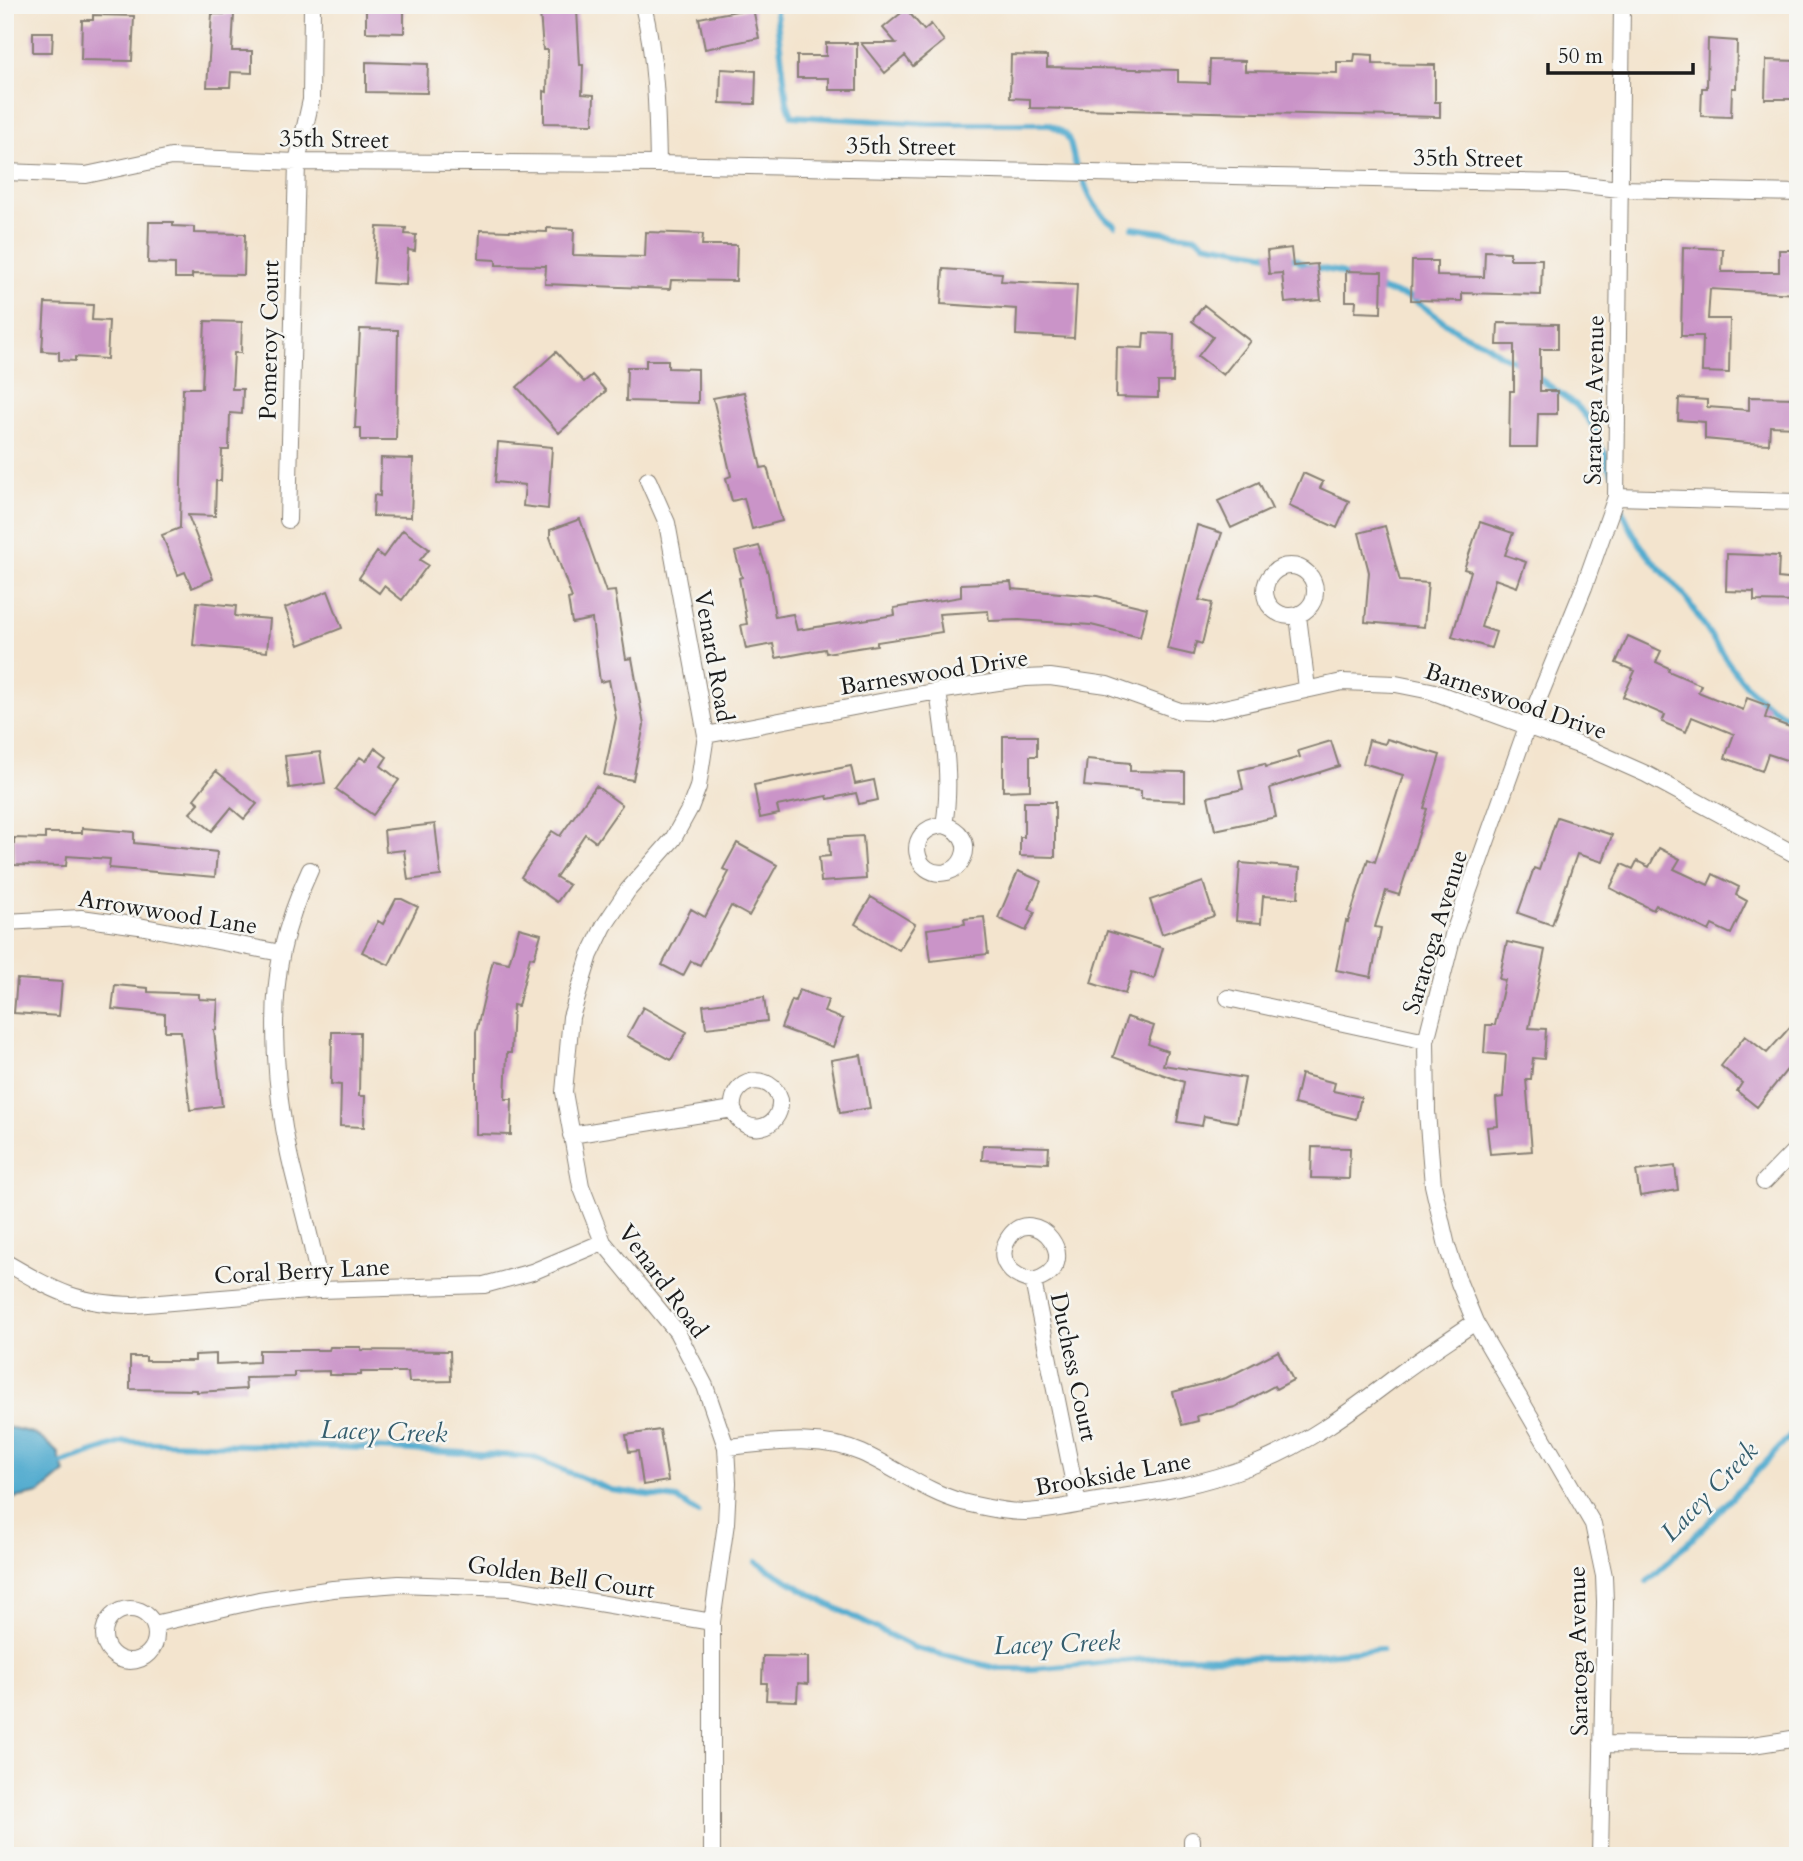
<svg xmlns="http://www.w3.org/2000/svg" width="1803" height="1861" font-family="Cardo,serif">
<rect width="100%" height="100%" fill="#f6f6f2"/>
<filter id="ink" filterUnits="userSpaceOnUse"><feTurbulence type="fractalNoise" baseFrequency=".0143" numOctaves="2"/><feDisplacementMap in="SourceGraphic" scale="14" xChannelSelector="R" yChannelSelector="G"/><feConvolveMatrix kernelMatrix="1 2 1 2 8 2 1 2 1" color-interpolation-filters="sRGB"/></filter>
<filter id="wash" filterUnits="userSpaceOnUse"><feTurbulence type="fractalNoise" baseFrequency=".00686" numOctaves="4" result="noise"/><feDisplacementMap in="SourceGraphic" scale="28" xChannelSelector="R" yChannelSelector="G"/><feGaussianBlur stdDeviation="1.57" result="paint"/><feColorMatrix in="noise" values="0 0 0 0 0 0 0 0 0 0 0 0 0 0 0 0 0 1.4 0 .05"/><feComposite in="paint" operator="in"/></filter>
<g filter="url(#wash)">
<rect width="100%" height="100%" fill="#f3e4ce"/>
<!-- water -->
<path fill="#52accf" stroke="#376476" stroke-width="2" d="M5 1427C33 1431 40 1435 59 1454V1461L65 1472 40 1493 5 1500Z"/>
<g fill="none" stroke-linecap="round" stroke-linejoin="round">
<!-- stream -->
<path stroke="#52accf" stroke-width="6" d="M775 5 787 102 792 116 930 124H1048C1075 136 1068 141 1076 166
M1082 175C1087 195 1097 213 1115 225
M1133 228 1197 237 1204 243 1274 255
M1285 257 1296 259 1307 266 1340 272 1352 281
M1376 288 1411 298 1460 333 1484 343 1501 355 1519 363
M1533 374 1576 405 1588 419 1597 433 1596 439 1606 455 1608 466 1613 474
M1618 501C1625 517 1632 534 1643 548 1655 566 1673 580 1685 597 1720 645 1739 698 1798 722
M61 1463 123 1442 374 1448 499 1455 532 1457 611 1490 677 1499 698 1513
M756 1562 826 1603 915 1648 1000 1669H1032L1168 1657 1278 1658 1382 1649
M1647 1582 1713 1518 1798 1428"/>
</g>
<g id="blocks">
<!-- building -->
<path fill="#ca94c8" d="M366 5H404V33L366 32Z
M753 8 759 38 705 49 699 18Z
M906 9 924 30 931 24 944 41 913 66 905 56 885 73 861 43H896L883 28Z
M577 10 580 65H583L582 94 594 95 593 124 544 123V91L547 92 548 50H543L540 12Z
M212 14H234L232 51H252V73L231 72 230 87H207Z
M93 15 134 16 132 61 81 60 82 20H93Z
M33 32H53L52 52H33Z
M1708 39 1737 41 1736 88H1732L1731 117 1701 116 1702 88H1707Z
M826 43H857V90H829V78H797V56H826Z
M1355 54 1373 55V64L1435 65V102H1440V117L1030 108V99L1010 98 1011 55 1047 56V67L1178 70V82L1209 83 1210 60 1245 61V71L1337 73V62H1354Z
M1766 60 1798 61V99H1765Z
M366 62 428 64 427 93 366 92Z
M721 69 756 71 755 104 720 103Z
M149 222H173V226L194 227V233L245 234 244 275 192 274V278H175V264L148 263Z
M377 227 406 228 405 234 416 235 415 251 408 250 406 285 373 283Z
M547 228 574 229 573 255 645 257 646 232 703 234 702 245H737L736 281 671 280 670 289 545 284 546 266 496 265V260L479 259 480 230 547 232Z
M1683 247 1723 249 1722 272H1779V250H1798V294L1710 289 1708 319H1730L1729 373 1702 372 1703 336H1681Z
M1291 248 1293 266 1317 264 1321 300 1285 303 1282 273 1269 274 1267 251Z
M1485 251 1510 252V259H1542L1541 295 1462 293V301L1411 300 1412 261H1437V276L1484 277Z
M943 269 1002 273 1001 281 1077 285 1074 338 1016 335 1017 309 941 304Z
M1346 271 1382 272 1381 313 1355 312 1356 301H1346Z
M45 303 93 305 92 320 109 321 107 359 75 357V361L59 360V352L42 351Z
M1204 305 1250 341 1223 375 1198 356 1213 337 1192 321Z
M205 321 242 322 241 353H234L232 389H243L242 414 230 413 229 450H222L221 481H216L215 516 188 515 213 579 192 588 185 572 178 575 162 535 180 528 183 388H202Z
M1498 323 1558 324V349H1540V391H1557V414H1538L1537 447H1509L1510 391H1514V345H1497Z
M360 329 398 330 396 440H361V428H355Z
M1144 333 1174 334 1173 382H1158V398L1116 397 1117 347 1143 348Z
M556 352 584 382 592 375 606 391 559 433 517 387Z
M646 360H668V368L698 369V403L626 401 627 367H646Z
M744 392 761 468 767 467 782 521 752 529 744 498 732 501 726 478 731 476 713 398Z
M1749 397 1798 398V427L1770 426 1769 444 1748 443 1705 439V422L1678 420 1679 398 1707 400V407L1749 410Z
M498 442 552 447 548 509 523 506 525 485 495 482Z
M381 458 413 459 411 517 373 516 374 495 380 496Z
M1303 473 1323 482 1320 488 1349 501 1337 528 1289 506Z
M1259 482 1272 509 1231 528 1218 501Z
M580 519 606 592 615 591 626 659 632 658 644 725 633 780 604 775 616 718 609 680 600 682 592 619 572 623 568 599 572 598 550 537V530Z
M1480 522 1513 533 1505 555 1526 562 1517 587 1495 579 1481 627 1496 632 1491 648 1452 637 1471 571 1464 569Z
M1197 525 1222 533 1199 600 1212 603 1202 644 1196 642 1193 655 1167 649Z
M1385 526 1400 581 1428 583 1424 627 1365 622 1369 572 1359 533Z
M403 530 429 549 420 560 428 565 402 600 384 586 379 593 359 578 377 552 383 557Z
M759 546 768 573 775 617 793 614 797 630 895 615 894 608 961 597V584L1011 582 1012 589 1097 596 1147 608 1140 637 1091 625 1019 620 989 621 988 611 939 614 942 632 877 642V645L826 653 825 649 776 658 773 644 746 649 741 625 747 624 739 578 742 577 735 552Z
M1727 554 1779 556 1778 578 1798 580V602L1754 601V592L1726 591Z
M328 591 342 628 299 645 285 608Z
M197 602 236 606 235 616 270 619 267 652 193 645Z
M1628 636 1661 651 1656 662 1669 668 1668 671 1701 685 1698 692 1743 710 1747 698 1769 706 1765 718 1798 730V764L1768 754 1762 771 1725 758 1734 734 1692 717 1686 732 1662 722 1665 715 1623 697 1635 671 1616 663Z
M1003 736H1037V756H1030V790L1003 791Z
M1387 739 1440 755 1424 808 1427 809 1399 895 1386 891 1375 927 1381 928 1371 977 1336 970 1346 921 1348 922 1368 859 1375 862 1403 775 1363 763 1369 740 1385 744Z
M1331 741 1339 766 1270 788 1276 817 1215 830 1208 797 1243 789 1239 770 1265 764 1266 767 1300 757 1298 751Z
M375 748 387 757 381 766 399 780 373 815 336 789 360 757 366 761Z
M320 752 325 783 289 788 285 756Z
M1087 759 1130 763V771L1185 772V801L1141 799V791L1084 786Z
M851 766 855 784 874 780 878 800 859 804 856 793 828 799 827 796 777 806 779 814 760 818 754 785Z
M216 771 257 804 244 819 231 808 212 831 190 813 199 803 194 799Z
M596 786 622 805 596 842 585 834 556 877 569 885 557 902 521 877 552 831 560 836Z
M1024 802H1055V857L1020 856V837H1024Z
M1557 817 1612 835 1603 862 1577 854 1552 925 1518 913 1534 868 1539 870Z
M435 824 441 876 408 880 404 850 386 852 384 830Z
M82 828 134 832V843L217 852 215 877 109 868 110 859 67 856 66 866 14 865V838L45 839V833H82Z
M863 836 866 879 821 882 819 857 830 856 829 838Z
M737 843 777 865 749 916 731 906 700 965 691 961 683 976 662 965 691 909 705 917 729 872 723 869Z
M1659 848 1680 859 1674 869 1708 885 1713 874 1739 887 1736 895 1747 901 1731 934 1712 925 1709 931 1656 905 1653 910 1610 888 1622 864 1633 869 1637 861 1649 867Z
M1240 863 1300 868 1298 898 1263 896 1261 923 1236 921Z
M1018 871 1041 881 1029 909 1035 912 1026 931 998 918Z
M1203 882 1214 916 1162 934 1150 900Z
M871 897 915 924 899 950 855 924Z
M396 899H402L418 907 389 965 362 952 378 921 383 924Z
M984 917 988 954 931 961 927 929 965 924 964 919Z
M519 928 541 934 534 958 530 957 518 1006 513 1005 511 1053H507L505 1099H512L511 1135 476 1134V1032L493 960 509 963Z
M1107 931 1163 948 1154 979 1132 972 1125 994 1091 983Z
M1507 942 1545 950 1529 1028 1546 1029 1544 1059 1533 1058 1531 1079H1526L1532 1151 1490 1154 1487 1127 1498 1126 1496 1098 1503 1097 1506 1055 1484 1053 1486 1025H1495L1505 980 1499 979Z
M17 979 62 982 59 1016 14 1013Z
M115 985 148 988V992L199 994V999L218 1000 216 1030H214L222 1106 190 1110 181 1031H165V1014L112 1009Z
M799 990 828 1000 824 1012 843 1019 833 1047 781 1028 792 1000 795 1001Z
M764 997 767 1021 706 1028 703 1005Z
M643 1007 687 1032 671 1060 627 1036Z
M1127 1017 1154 1026 1148 1044 1167 1051 1163 1065 1245 1078 1237 1122 1204 1116 1202 1126 1177 1122 1184 1082 1113 1057Z
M1798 1018V1056L1757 1107 1737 1091 1742 1083 1721 1066 1745 1036 1767 1053Z
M332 1032H360L359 1096H365L364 1127 340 1126 341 1085 331 1084Z
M861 1055 870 1108 840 1113 831 1060Z
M1301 1074 1335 1083 1333 1091 1361 1097 1356 1119 1294 1104Z
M983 1145 1049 1147 1048 1163 982 1160Z
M1312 1147 1350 1148 1349 1179 1311 1178Z
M1675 1166 1678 1190 1640 1196 1636 1171Z
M330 1347H361V1350L450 1351 451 1381 409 1382 408 1372H361V1375H329V1371L294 1372V1377L245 1378 246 1389 197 1392V1390L130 1389V1357H146V1361H195V1355L216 1354V1364L259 1362V1350H329Z
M1278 1351 1293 1380 1276 1389 1274 1386 1235 1407 1197 1416 1198 1421 1182 1425 1173 1392 1226 1378Z
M660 1430 668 1481 643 1485 638 1451 629 1452 626 1435Z
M763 1656 808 1657V1684L798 1683 797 1701 766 1700 767 1683H762Z"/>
</g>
</g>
<g filter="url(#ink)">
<use href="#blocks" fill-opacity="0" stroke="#888075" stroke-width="2"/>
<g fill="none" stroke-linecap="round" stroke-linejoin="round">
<!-- minor casing -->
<g stroke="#888075" stroke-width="18">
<path id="minor" d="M643 5C656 58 657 110 658 164
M5 172 86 175 171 157 297 162 658 164 1565 183 1620 189 1798 193
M648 480 667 523 706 735 698 787 690 808 673 839 628 890 604 926 590 955 571 1017 564 1092 581 1186 603 1242 677 1332 705 1386 726 1447 728 1483 726 1523 712 1622V1856
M1616 497 1798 502
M288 520 297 162 311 100 312 5
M1265 591a25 25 0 1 1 50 0a25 25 0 1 1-50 0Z
M1298 616 1307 688
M938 691C944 736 952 780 944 825 902 828 914 880 947 872 954 870 960 865 963 858 970 842 959 829 944 825
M706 735 938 691 1025 678 1050 677 1107 685 1180 711 1206 712 1342 682 1396 684 1431 691 1592 750 1646 774 1798 856
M310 870C298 896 288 923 282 951 269 1012 276 1093 289 1154 299 1200 314 1243 320 1290
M5 922 81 918 139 926 281 953
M1228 998 1426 1041
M571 1135 733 1109C743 1138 782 1131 780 1100 771 1070 730 1078 733 1109
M1764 1182 1798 1147
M5 1262C55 1291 76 1304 135 1305L320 1290 484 1285 532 1272 603 1242
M1033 1281C1089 1266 1033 1198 1008 1239 995 1261 1012 1277 1033 1281L1078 1504
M726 1447C772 1443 819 1434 862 1453 896 1468 926 1492 962 1502 982 1507 1005 1512 1025 1512 1051 1511 1078 1504 1104 1500 1155 1492 1205 1484 1253 1465 1307 1444 1351 1411 1397 1376 1422 1357 1449 1340 1475 1322
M104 1635a26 26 0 1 1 52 0a26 26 0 1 1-52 0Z
M154 1624 259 1600 333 1589 399 1584 509 1588 712 1622
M1602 1744 1746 1746 1798 1738
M1192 1856V1840
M1600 1856 1605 1602 1604 1576 1593 1524 1475 1322 1459 1283 1447 1246 1433 1185 1427 1112 1426 1041 1453 935 1527 727 1584 587 1616 497 1622 5"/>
</g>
<!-- minor -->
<use href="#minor" stroke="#fff" stroke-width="16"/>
</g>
</g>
<g text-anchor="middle" stroke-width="5" stroke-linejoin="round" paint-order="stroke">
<!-- street labels -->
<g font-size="24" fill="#1c1c1c" stroke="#f6f6f2">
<text transform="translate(334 139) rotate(1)" y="8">35th Street</text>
<text transform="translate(901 146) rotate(1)" y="8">35th Street</text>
<text transform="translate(1468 158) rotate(1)" y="8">35th Street</text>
<text transform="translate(269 340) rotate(-89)" y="8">Pomeroy Court</text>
<text transform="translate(1594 400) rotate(-89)" y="8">Saratoga Avenue</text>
<text transform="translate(714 656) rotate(80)" y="8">Venard Road</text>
<text transform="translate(934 672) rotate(-9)" y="8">Barneswood Drive</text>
<text transform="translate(1516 701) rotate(19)" y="8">Barneswood Drive</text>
<text transform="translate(168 912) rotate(9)" y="8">Arrowwood Lane</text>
<text transform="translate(1435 932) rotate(-73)" y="8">Saratoga Avenue</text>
<text transform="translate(302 1271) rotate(-3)" y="8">Coral Berry Lane</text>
<text transform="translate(663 1281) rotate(54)" y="8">Venard Road</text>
<text transform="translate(1074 1367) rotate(78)" y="8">Duchess Court</text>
<text transform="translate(1113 1474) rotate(-10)" y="8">Brookside Lane</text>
<text transform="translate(561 1577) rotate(8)" y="8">Golden Bell Court</text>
<text transform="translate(1578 1651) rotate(-91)" y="8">Saratoga Avenue</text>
</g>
<!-- water labels -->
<g font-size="26" font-style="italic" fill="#345d6d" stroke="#f6f6f2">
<text transform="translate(384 1431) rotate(2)" y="9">Lacey Creek</text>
<text transform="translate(1709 1491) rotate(-46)" y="9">Lacey Creek</text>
<text transform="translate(1057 1643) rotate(-2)" y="9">Lacey Creek</text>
</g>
</g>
<!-- margin -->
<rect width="1803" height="1861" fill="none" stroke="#f6f6f2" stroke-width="28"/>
<!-- scale -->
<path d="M1548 63v10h145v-10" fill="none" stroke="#1c1c1c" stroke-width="3.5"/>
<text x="1558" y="63" font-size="21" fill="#1c1c1c" stroke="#f6f6f2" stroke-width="5" paint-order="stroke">50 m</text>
</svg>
